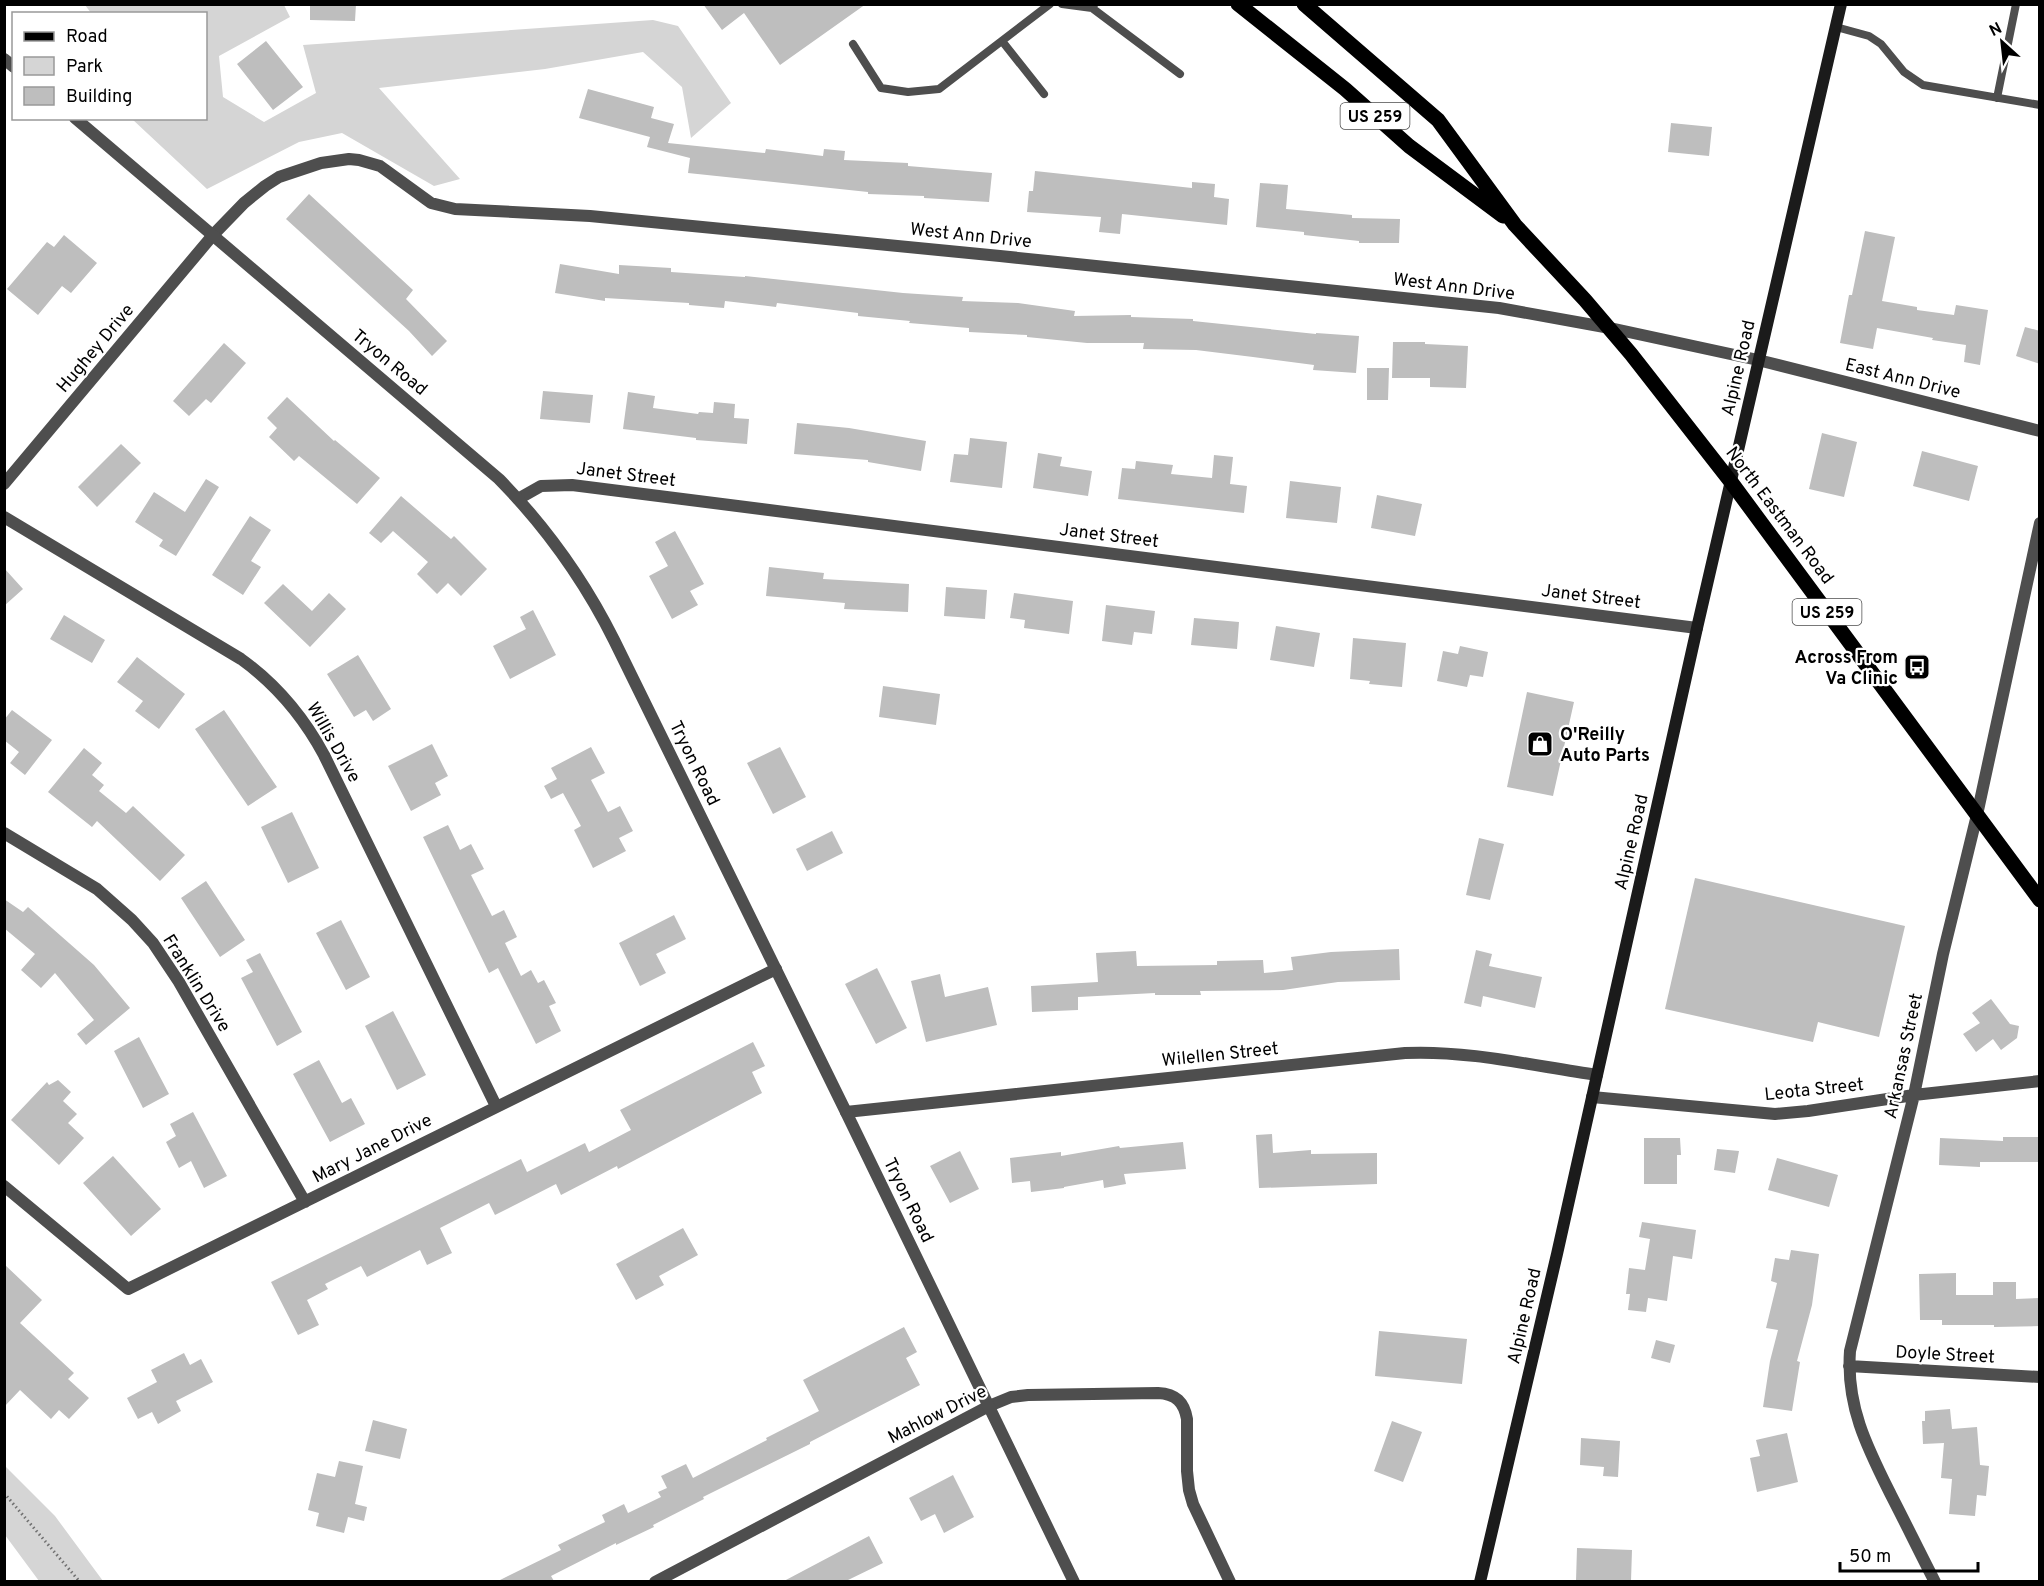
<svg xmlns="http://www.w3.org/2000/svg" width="2044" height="1586" font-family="Overpass,sans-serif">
<rect width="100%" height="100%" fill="#fff"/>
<!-- green -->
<path fill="#d5d5d5" d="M85 5H284L290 17 219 56 223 97 264 122 316 93 303 45 653 20 678 26 731 103 691 138 682 87 643 52 545 69 379 88 460 179 434 186 342 133 299 142 207 189 132 119 206 118V14L91 13Z
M4 1465 55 1516 103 1581H39L5 1535Z"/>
<!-- building -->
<path fill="#bebebe" d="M310 4H356L355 21 310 20Z
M703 4H866L780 65 744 13 722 30Z
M266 41 303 87 273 110 237 64Z
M588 89 654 107 651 118 674 124 668 143 765 153 766 149 823 156 824 149 845 151 844 160 908 163V166L992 173 989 202 924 198V196L868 194V192L688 173 690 158 647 147 650 137 579 118Z
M1671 123 1712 127 1709 156 1668 152Z
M1035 171 1192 188V182L1215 184 1214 197 1229 199 1227 225 1122 214 1120 234 1099 232 1101 217 1027 212 1029 191H1033Z
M1260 183 1288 185 1286 209 1352 215V218L1400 219 1399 243H1359V241L1304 235V232L1256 227Z
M309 194 413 290 406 299 447 341 432 356 409 331 286 219Z
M1865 231 1895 237 1882 301 1917 307V310L1954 315 1956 305 1988 310 1980 365 1964 362 1966 345 1932 340 1933 338 1877 328 1873 349 1840 343 1849 295H1852Z
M64 235 97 263 71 293 62 286 38 315 7 289 47 242 54 247Z
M560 264 619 274V265L671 268V272L745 277V276L903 293 963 297 962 301 1018 303 1075 311 1074 316 1131 315V317L1193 319V321L1316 334V333L1359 336 1356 373 1313 370 1314 365 1253 357 1196 350 1143 349 1144 343H1087L1027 337V335L969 332V328L909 323 910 321 858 316V313L777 303 776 307 725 301 724 308 689 305V303L605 298V301L555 293Z
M2025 327 2040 331V364L2016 356Z
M1393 342H1425V344L1468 346 1466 388 1430 387V378H1392Z
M224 343 246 363 211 403 206 399 189 416 173 401Z
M1367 368H1389L1388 400H1367Z
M543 391 593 395 590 423 540 419Z
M628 392 655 396 653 408 698 414 699 412 713 413 714 402 735 404 734 418 749 419 747 444 696 440V438L623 429Z
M287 397 334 441 335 440 380 478 357 504 299 456 294 461 269 437 277 428 267 418Z
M797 423 849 428 926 441 921 471 868 462V460L794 454Z
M1822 433 1857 442 1844 497 1809 489Z
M970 438 1007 442 1002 488 950 482 954 454 968 455Z
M121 444 141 463 97 507 78 487Z
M1922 451 1978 466 1969 501 1913 486Z
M1038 453 1062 457 1060 466 1092 471 1088 496 1033 488Z
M1214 455 1233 457 1230 484 1247 486 1244 513 1118 499 1122 468 1135 469 1136 461 1173 465 1171 474 1212 478Z
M206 479 219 487 176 556 159 546 163 540 135 522 154 492 185 512Z
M1290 481 1341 487 1337 523 1286 518Z
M1377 495 1422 504 1415 536 1371 528Z
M401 496 451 539 454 536 487 569 461 596 448 583 437 594 417 574 428 562 393 531 381 543 369 533Z
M250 516 271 530 251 561 261 567 243 595 212 575Z
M675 531 704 584 690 591 698 605 672 619 649 576 668 566 655 542Z
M769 567 824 573 823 579 909 584 908 612 844 609 845 603 766 596Z
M4 568 23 589 4 606Z
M283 584 312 611 329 593 346 609 310 647 264 603Z
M946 587 987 590 985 619 944 616Z
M1014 593 1073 601 1069 634 1024 628 1025 620 1010 618Z
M1106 605 1155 611 1152 634 1134 632 1132 645 1102 641Z
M533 610 556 655 510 679 493 646 526 629 520 617Z
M64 615 105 640 92 663 50 639Z
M1194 618 1239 622 1237 649 1191 645Z
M1276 626 1320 633 1314 667 1270 660Z
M1353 638 1406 643 1402 687 1369 684 1370 681 1350 679Z
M1460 646 1488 652 1483 677 1470 675 1467 687 1437 681 1443 651 1458 654Z
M358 655 391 709 373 721 366 710 354 717 327 674Z
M137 657 185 694 159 729 135 711 143 701 117 682Z
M883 686 940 694 936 725 879 717Z
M1527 692 1574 702 1553 796 1507 787Z
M12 710 52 740 25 775 10 763 19 752 4 740V720Z
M224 710 277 787 248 806 195 729Z
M432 744 448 776 435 783 441 795 411 811 388 766Z
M591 747 605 773 591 780 608 812 620 806 633 831 619 838 626 851 593 868 574 830 581 826 563 793 551 799 544 786 557 779 551 768Z
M780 747 806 797 773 814 747 763Z
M84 748 102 763 92 775 104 785 99 791 126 813 133 806 185 855 160 881 97 821 92 827 48 792Z
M292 812 319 868 288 883 261 827Z
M448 825 460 850 471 844 484 869 471 875 492 916 504 910 517 937 505 943 521 976 531 970 538 983 544 980 556 1003 549 1006 561 1031 536 1044 498 968 489 973 423 837Z
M832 831 843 853 807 871 796 849Z
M1479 838 1504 844 1490 900 1466 895Z
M1695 878 1905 926 1879 1037 1818 1022 1813 1042 1665 1009Z
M206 881 245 940 220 957 181 898Z
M4 899 23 912 28 907 94 965 130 1008 86 1045 77 1034 94 1020 55 973 41 988 21 970 35 954 4 928Z
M674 915 686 939 656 954 666 973 640 986 619 943Z
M341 920 370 977 346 990 316 933Z
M1399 949 1400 980 1338 982 1283 990 1200 991 1201 995H1155V993L1078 997V1010L1032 1012 1031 986 1098 982 1096 953 1136 951 1137 966 1217 965V961L1263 960 1264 973 1293 970 1291 957 1331 952Z
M1476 950 1492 954 1489 966 1542 977 1535 1008 1483 996 1481 1007 1464 1003Z
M260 953 302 1032 277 1046 241 978 253 972 246 960Z
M877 968 907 1028 876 1044 845 984Z
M940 974 945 997 988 987 997 1025 926 1042 911 981Z
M1991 999 2010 1024 2019 1026 2017 1038 2001 1050 1993 1039 1976 1052 1963 1034 1980 1023 1972 1013Z
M393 1011 426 1075 397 1090 365 1026Z
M139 1037 169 1094 143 1108 114 1051Z
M753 1042 765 1066 752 1072 762 1093 618 1169 617 1166 561 1195 556 1184 495 1215 489 1203 440 1228 452 1253 427 1265 420 1250 367 1277 361 1266 325 1284 328 1289 307 1300 319 1325 298 1335 271 1282 521 1159 527 1172 585 1143 589 1152 631 1130 620 1110Z
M319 1060 342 1103 351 1098 365 1124 330 1142 293 1074Z
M58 1080 71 1092 63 1101 77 1114 68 1123 84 1138 59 1165 11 1120 47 1082 49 1085Z
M193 1112 227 1176 204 1188 191 1161 179 1168 166 1142 176 1136 170 1124Z
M1272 1134 1273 1153 1311 1150V1154L1377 1153V1184L1259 1188 1256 1135Z
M2003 1137H2040V1162H1980V1167L1939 1165 1940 1138 2003 1141Z
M1644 1138H1680L1681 1155H1677V1184H1644Z
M1183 1142 1186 1169 1124 1174 1126 1184 1104 1188 1103 1180 1064 1187V1188L1031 1192 1030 1181 1012 1183 1010 1158 1061 1152V1156L1119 1146 1120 1148Z
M1717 1149 1739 1151 1735 1173 1714 1170Z
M960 1151 979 1189 950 1203 930 1166Z
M113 1156 161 1209 131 1236 83 1183Z
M1777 1158 1838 1175 1829 1207 1768 1190Z
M1642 1222 1696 1230 1692 1259 1673 1256 1667 1301 1648 1298 1646 1312 1628 1310 1630 1294H1626L1629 1268 1645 1270 1650 1239 1639 1237Z
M683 1228 698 1255 659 1276 664 1285 636 1300 616 1264Z
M1791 1250 1819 1254 1812 1305 1797 1361 1800 1362 1792 1411 1763 1407 1770 1361 1778 1330 1766 1328 1777 1283 1771 1281 1775 1258 1789 1260Z
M4 1264 42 1300 20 1323 74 1373 68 1379 89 1398 69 1419 59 1410 51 1419 20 1390 4 1407Z
M1956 1273V1295H1993V1282H2016V1299L2040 1298V1326L1994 1327V1325H1942V1320H1920L1919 1274Z
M904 1327 917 1352 906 1358 920 1385 810 1442V1444L703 1497 704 1499 653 1525 654 1527 616 1545V1543L551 1576 554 1581H498L561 1550 558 1545 605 1522 602 1515 624 1504 628 1513 661 1497 658 1492 667 1488 661 1476 686 1464 693 1478 767 1440 766 1438 819 1411 803 1380Z
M1379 1331 1467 1339 1462 1384 1375 1376Z
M1656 1340 1675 1345 1670 1363 1651 1358Z
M184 1353 190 1365 201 1359 213 1382 176 1401 181 1411 158 1424 152 1412 138 1419 127 1398 157 1382 151 1370Z
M1950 1409 1952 1429 1977 1427 1980 1465 1989 1466 1986 1496 1977 1495 1975 1516 1949 1514 1952 1479 1941 1478 1944 1443 1923 1444 1922 1421H1925V1411Z
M373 1420 407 1429 400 1459 365 1451Z
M1392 1421 1422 1432 1403 1482 1374 1471Z
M1787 1433 1798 1482 1757 1492 1750 1458 1760 1456 1756 1440Z
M1581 1438 1620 1441 1618 1477 1603 1476 1604 1467 1580 1465Z
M339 1461 363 1466 355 1504 367 1507 364 1521 348 1517 344 1533 316 1526 319 1513 308 1510 317 1473 335 1477Z
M953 1475 974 1517 944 1533 935 1514 921 1521 909 1498Z
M869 1536 883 1563 846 1581H784Z
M1577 1548 1632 1550 1631 1581H1576Z"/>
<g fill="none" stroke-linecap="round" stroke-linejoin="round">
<!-- path -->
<path stroke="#707070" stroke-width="3" stroke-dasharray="1.5 3" stroke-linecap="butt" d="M4 1493 80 1582"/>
<!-- service -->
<path stroke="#4e4e4e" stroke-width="8" d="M1062 4 1092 8 1094 5
M1092 8 1180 74
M1836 27 1869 36 1881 44 1904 72 1923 85 2040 105
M1002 41 1044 94
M853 44 881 88 908 92 939 89 1050 4
M1997 98 2016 4"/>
<!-- minor -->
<path stroke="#4e4e4e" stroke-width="12" d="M4 484 213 235 244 203 265 186 279 177 321 163 349 159 359 160 380 166 431 203 455 209 590 216 1000 256 1499 308 1610 328 1758 360 2040 431
M518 499 541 486 572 485 1697 628
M4 517 241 659C277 685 303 716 324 755L496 1106
M4 833 97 889 132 920 153 943 179 982 305 1202
M1592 1097 1775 1114 1808 1111 1914 1095 2040 1081
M846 1112 1405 1053C1468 1050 1534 1066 1597 1075
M4 1186 128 1289 776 969
M1849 1366 2040 1377
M655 1582 989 1406 1011 1397 1028 1395 1158 1393C1176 1394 1184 1402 1187 1419V1471L1189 1490 1193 1504 1230 1582
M1935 1582C1920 1553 1906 1524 1891 1495 1867 1447 1846 1406 1850 1351L1914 1095 1943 954 1977 815 2040 523"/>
<!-- tertiary -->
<path stroke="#4e4e4e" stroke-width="12" d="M4 59 14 67
M75 118 499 479C546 527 584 580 614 640L846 1112 1074 1582"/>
<!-- secondary -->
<path stroke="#1b1b1b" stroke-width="12" d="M1480 1582 1557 1254 1697 628 1841 4"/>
<!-- primary -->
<path stroke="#000" stroke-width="15" d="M1238 4 1345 89 1409 146 1503 216
M1304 4 1438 120 1515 225 1585 300 1631 354 1731 482 2040 900"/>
</g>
<!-- icons -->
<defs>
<g id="bus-square" transform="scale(1.35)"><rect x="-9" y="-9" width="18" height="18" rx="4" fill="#000" stroke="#fff"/><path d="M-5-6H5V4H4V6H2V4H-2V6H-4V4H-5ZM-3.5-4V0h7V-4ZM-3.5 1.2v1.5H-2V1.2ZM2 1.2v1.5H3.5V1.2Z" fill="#fff"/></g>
<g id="shop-square" transform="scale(1.35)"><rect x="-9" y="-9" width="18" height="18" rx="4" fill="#000" stroke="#fff"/><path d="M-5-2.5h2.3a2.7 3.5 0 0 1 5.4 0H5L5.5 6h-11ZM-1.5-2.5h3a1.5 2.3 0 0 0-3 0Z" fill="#fff"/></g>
</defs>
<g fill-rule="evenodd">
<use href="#bus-square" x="1917" y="667"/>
<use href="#shop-square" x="1540" y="744"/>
</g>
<g text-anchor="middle" stroke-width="4.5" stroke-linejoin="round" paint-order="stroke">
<!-- shield labels -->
<g fill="#fff" stroke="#4c4c4c" stroke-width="1.5">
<rect x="1340.5" y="103" width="69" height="26" rx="4.5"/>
<rect x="1792.5" y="599" width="69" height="26" rx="4.5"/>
</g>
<g font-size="16" font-weight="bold" fill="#000">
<text x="1375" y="122">US 259</text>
<text x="1827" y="618">US 259</text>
</g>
<!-- street labels -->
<g font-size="18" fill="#000" stroke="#fff">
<text transform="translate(971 235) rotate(6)" y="6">West Ann Drive</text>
<text transform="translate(1454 286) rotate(7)" y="6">West Ann Drive</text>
<text transform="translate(95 348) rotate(-50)" y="6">Hughey Drive</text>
<text transform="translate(390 362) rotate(40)" y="6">Tryon Road</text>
<text transform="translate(1738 368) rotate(-77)" y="6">Alpine Road</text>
<text transform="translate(1903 378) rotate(14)" y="6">East Ann Drive</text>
<text transform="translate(626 474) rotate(7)" y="6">Janet Street</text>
<text transform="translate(1780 515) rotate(53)" y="6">North Eastman Road</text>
<text transform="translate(1109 535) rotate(7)" y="6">Janet Street</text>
<text transform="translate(1591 596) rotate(7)" y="6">Janet Street</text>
<text transform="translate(334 742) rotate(60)" y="6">Willis Drive</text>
<text transform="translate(695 763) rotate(64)" y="6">Tryon Road</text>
<text transform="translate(1631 842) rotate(-77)" y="6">Alpine Road</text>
<text transform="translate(197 983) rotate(58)" y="6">Franklin Drive</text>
<text transform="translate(1220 1054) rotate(-6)" y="6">Wilellen Street</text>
<text transform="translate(1903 1056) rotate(-78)" y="6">Arkansas Street</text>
<text transform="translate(1814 1089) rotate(-6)" y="6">Leota Street</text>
<text transform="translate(372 1148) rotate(-27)" y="6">Mary Jane Drive</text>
<text transform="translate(909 1200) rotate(64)" y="6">Tryon Road</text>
<text transform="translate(1524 1316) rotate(-77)" y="6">Alpine Road</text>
<text transform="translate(1945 1354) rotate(3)" y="6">Doyle Street</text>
<text transform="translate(937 1414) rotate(-27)" y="6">Mahlow Drive</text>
</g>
<!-- poi labels -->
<g font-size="18" font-weight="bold" fill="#000" stroke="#fff" text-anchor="end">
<text x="1898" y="663">Across From<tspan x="1898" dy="21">Va Clinic</tspan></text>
<text x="1560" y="740" text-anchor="start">O'Reilly<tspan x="1560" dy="21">Auto Parts</tspan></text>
</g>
</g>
<!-- border -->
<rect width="2044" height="1586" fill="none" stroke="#000000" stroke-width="12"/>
<!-- legend -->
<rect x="12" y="12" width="195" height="108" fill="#ffffff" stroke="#999999" stroke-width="1.5"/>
<rect x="24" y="32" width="30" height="9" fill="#000000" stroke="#999999" stroke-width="1.5"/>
<text x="66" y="42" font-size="18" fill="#000000">Road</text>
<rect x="24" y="57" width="30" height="18" fill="#d5d5d5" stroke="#999999" stroke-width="1.5"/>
<text x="66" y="72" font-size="18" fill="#000000">Park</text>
<rect x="24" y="87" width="30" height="18" fill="#bebebe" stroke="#999999" stroke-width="1.5"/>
<text x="66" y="102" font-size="18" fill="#000000">Building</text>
<!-- north arrow -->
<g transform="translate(2002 42) rotate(333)" stroke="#ffffff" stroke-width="4.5" paint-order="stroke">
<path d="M0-4.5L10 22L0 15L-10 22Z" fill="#000000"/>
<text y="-9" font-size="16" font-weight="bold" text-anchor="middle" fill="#000000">N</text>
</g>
<!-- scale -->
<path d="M1840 1562v9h138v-9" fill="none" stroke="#000000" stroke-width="3"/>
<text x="1849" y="1562" font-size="18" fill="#000000" stroke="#ffffff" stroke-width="4.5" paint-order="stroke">50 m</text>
</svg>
